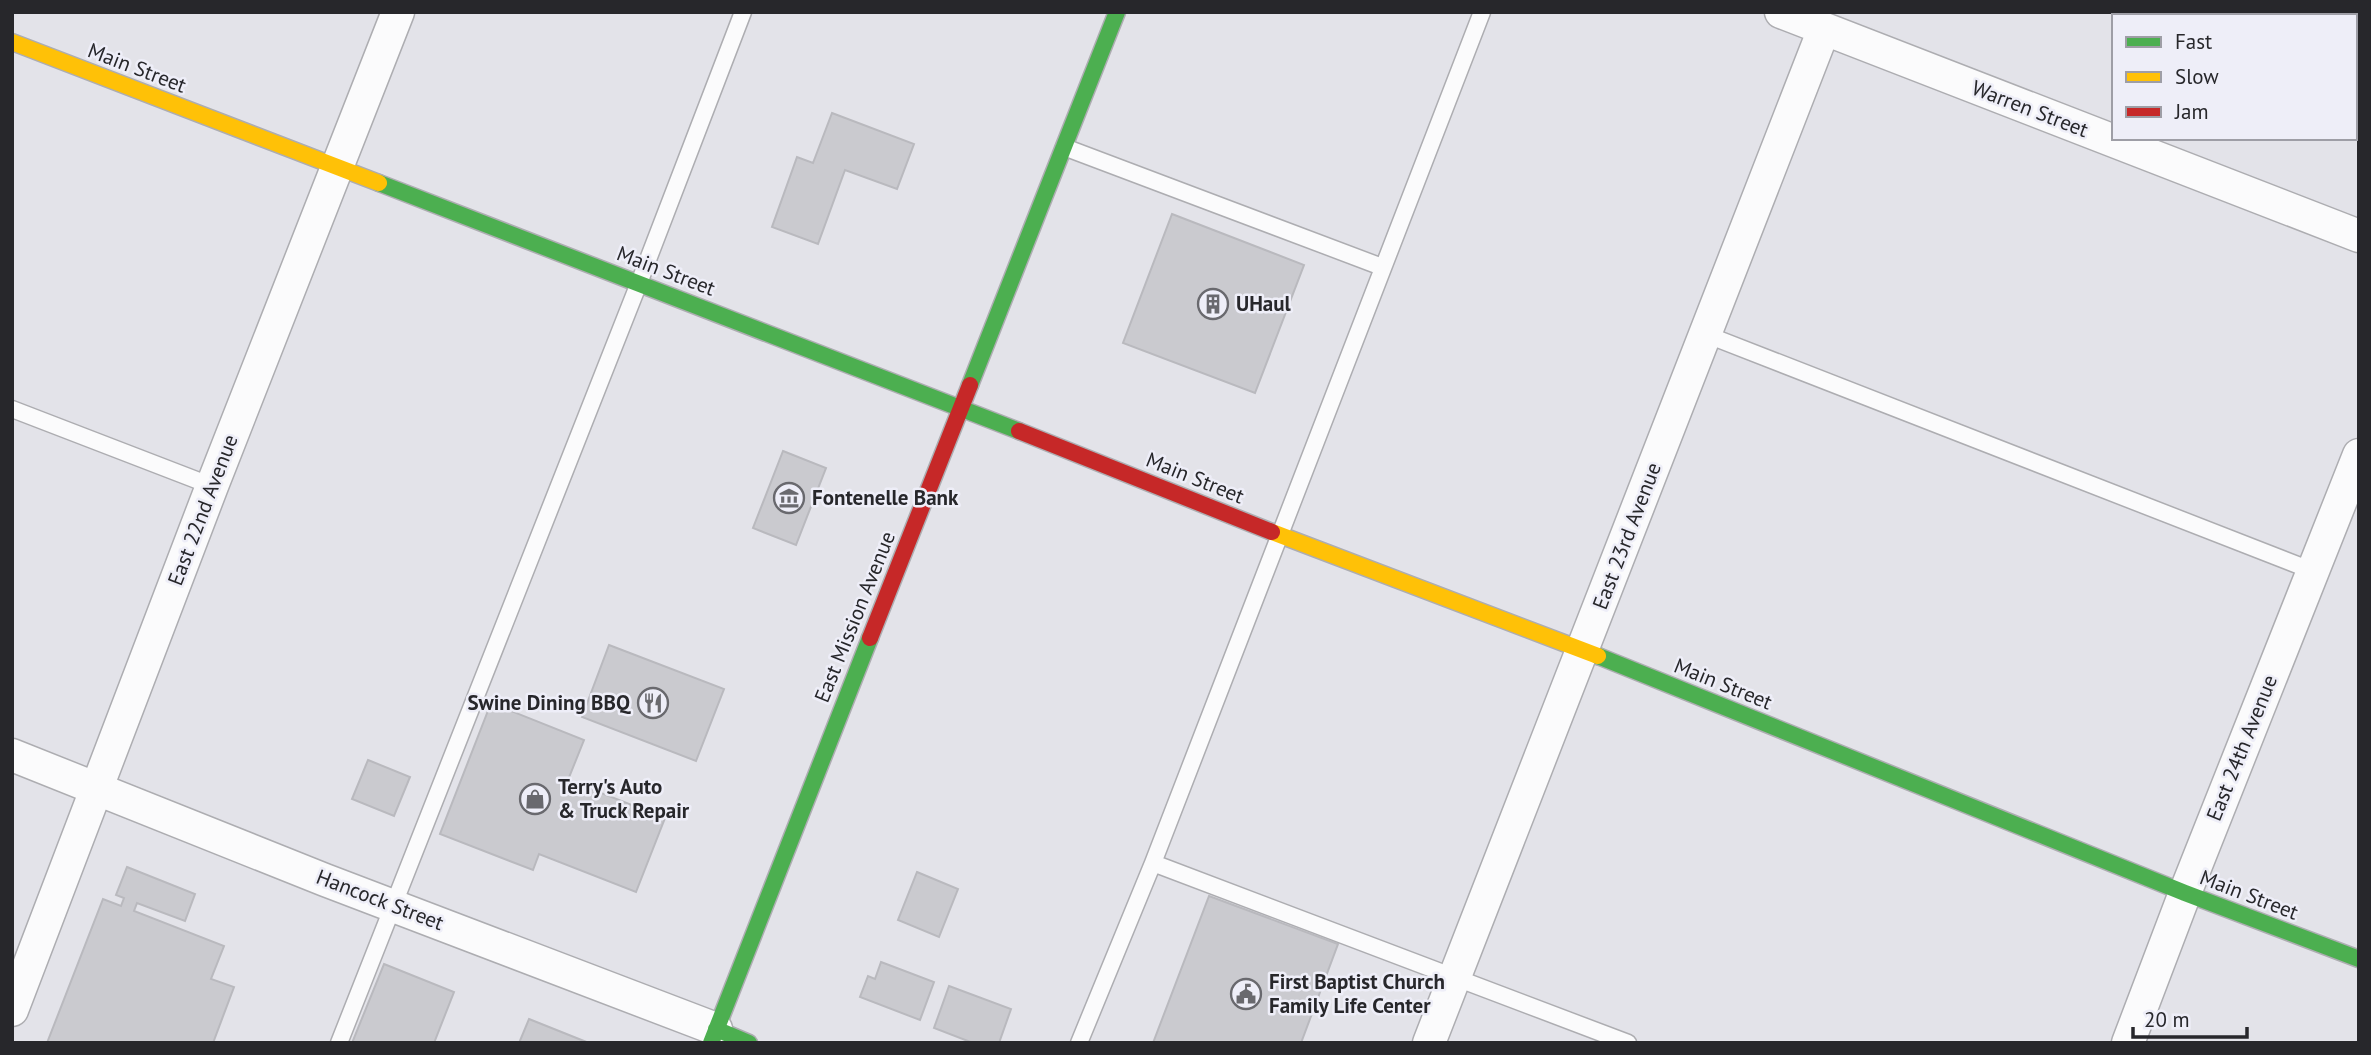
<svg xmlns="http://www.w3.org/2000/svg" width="2371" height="1055" font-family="'PT Sans',sans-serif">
<rect width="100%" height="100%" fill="#e3e3e9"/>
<!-- building -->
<path fill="#cacacf" stroke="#b9b9be" stroke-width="2" d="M832 113 914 144 897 189 845 170 818 244 772 227 797 157 813 163Z
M1172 214 1304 265 1255 393 1123 343Z
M783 451 826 468 796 545 753 528Z
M609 645 724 689 696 761 582 717Z
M491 703 584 740 568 780 665 818 636 892 539 854 533 870 440 834Z
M368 760 410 777 394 816 352 799Z
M127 867 195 894 185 921 137 903 134 911 224 946 211 979 234 987 213 1043H47L103 899 121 906 124 898 116 895Z
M917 872 958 889 939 937 898 920Z
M1209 896 1338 944 1301 1043H1153Z
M881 962 934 982 920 1020 860 997 868 976 875 979Z
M384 964 454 992 434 1043H352Z
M949 986 1011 1009 999 1043H973L934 1028Z
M529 1019 589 1043H519Z"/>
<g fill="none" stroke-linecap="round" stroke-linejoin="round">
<!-- lane casing -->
<g stroke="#adadb1" stroke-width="19">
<path id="lane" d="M1064 147 1382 267
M1705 334 2313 571
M12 409 212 486
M1153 863 1628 1043
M339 1043 639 283 743 12
M1079 1043 1153 863 1482 12"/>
</g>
<!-- street casing -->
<g stroke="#adadb1" stroke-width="35">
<path id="street" d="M1781 12 2359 236
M12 755 325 880 716 1029
M12 1010 212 486 398 12
M1429 1043 1824 29
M2128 1043 2185 893 2359 455"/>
</g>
<!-- fast casing -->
<g stroke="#adadb1" stroke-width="19">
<path id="fast" d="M379 183 1019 431
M970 385 1117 12
M1598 656 2185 893 2359 959
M716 1029 749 1043
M711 1043 870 638"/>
</g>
<!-- slow casing -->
<g stroke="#adadb1" stroke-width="19">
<path id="slow" d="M12 42 379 183
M1272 532 1598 656"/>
</g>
<!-- jam casing -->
<g stroke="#adadb1" stroke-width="19">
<path id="jam" d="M1019 431 1272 532
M870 638 970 385"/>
</g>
<!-- lane -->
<use href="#lane" stroke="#fbfbfc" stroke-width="16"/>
<!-- street -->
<use href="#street" stroke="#fbfbfc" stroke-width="32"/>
<!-- fast -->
<use href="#fast" stroke="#4caf50" stroke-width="16"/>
<!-- slow -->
<use href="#slow" stroke="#ffc107" stroke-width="16"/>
<!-- jam -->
<use href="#jam" stroke="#c62828" stroke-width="16"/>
</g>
<!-- icons -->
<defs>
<g id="building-ring" transform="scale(1.575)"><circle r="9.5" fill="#eeeef8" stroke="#69696e" stroke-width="1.5"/><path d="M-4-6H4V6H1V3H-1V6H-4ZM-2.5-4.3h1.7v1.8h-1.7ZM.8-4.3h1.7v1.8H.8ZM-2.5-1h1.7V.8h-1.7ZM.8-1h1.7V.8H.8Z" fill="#69696e"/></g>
<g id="museum-ring" transform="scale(1.575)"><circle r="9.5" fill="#eeeef8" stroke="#69696e" stroke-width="1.5"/><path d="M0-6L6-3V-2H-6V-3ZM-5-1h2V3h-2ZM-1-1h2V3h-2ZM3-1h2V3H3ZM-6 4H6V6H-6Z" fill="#69696e"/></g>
<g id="restaurant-ring" transform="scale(1.575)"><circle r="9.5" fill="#eeeef8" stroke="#69696e" stroke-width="1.5"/><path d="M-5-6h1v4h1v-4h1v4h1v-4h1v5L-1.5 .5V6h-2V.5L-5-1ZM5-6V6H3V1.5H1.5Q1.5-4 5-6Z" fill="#69696e"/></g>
<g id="shop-ring" transform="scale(1.575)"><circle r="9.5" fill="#eeeef8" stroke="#69696e" stroke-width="1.5"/><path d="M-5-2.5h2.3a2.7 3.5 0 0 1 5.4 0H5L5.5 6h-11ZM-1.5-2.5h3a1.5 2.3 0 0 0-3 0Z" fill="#69696e"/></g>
<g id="civic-ring" transform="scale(1.575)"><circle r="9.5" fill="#eeeef8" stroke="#69696e" stroke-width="1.5"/><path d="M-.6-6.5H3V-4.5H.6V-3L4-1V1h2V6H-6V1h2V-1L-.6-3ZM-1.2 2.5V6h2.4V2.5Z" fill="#69696e"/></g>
</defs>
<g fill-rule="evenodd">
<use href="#building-ring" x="1213" y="304"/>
<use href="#museum-ring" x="789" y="498"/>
<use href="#restaurant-ring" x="653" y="703"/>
<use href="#shop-ring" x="535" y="799"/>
<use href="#civic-ring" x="1246" y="994"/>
</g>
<g text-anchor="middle" stroke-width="5" stroke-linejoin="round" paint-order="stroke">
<!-- street labels -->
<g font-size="21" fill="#27272b" stroke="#eeeef8">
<text transform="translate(137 68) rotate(21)" y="7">Main Street</text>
<text transform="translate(2030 109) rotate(21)" y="7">Warren Street</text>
<text transform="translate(666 271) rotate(21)" y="7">Main Street</text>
<text transform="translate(1195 478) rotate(22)" y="7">Main Street</text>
<text transform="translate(203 510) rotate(-69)" y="7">East 22nd Avenue</text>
<text transform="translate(1627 536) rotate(-69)" y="7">East 23rd Avenue</text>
<text transform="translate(855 617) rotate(-68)" y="7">East Mission Avenue</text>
<text transform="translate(1723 684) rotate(22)" y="7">Main Street</text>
<text transform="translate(2242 748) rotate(-68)" y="7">East 24th Avenue</text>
<text transform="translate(2249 895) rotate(21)" y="7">Main Street</text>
<text transform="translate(380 900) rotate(21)" y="7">Hancock Street</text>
</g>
<!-- poi labels -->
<g font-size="21" font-weight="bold" fill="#27272b" stroke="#eeeef8" text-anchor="start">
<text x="1236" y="311">UHaul</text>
<text x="812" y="505">Fontenelle Bank</text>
<text x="630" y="710" text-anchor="end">Swine Dining BBQ</text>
<text x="558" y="794">Terry's Auto<tspan x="558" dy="24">&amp; Truck Repair</tspan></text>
<text x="1269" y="989">First Baptist Church<tspan x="1269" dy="24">Family Life Center</tspan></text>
</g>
</g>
<!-- border -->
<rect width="2371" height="1055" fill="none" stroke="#27272b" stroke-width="28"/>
<!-- legend -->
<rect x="2112" y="14" width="245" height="126" fill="#eeeef8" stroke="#9e9ea6" stroke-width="2"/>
<rect x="2126" y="37" width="35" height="10" fill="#4caf50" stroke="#9e9ea6" stroke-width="2"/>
<text x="2175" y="49" font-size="21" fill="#27272b">Fast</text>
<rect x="2126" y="72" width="35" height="10" fill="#ffc107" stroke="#9e9ea6" stroke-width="2"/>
<text x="2175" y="84" font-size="21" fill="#27272b">Slow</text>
<rect x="2126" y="107" width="35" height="10" fill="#c62828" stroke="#9e9ea6" stroke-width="2"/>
<text x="2175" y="119" font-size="21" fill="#27272b">Jam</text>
<!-- scale -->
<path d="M2133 1027v10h114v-10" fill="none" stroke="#27272b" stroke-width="3.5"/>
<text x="2144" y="1027" font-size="21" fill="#27272b" stroke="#eeeef8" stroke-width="5" paint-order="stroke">20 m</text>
</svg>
